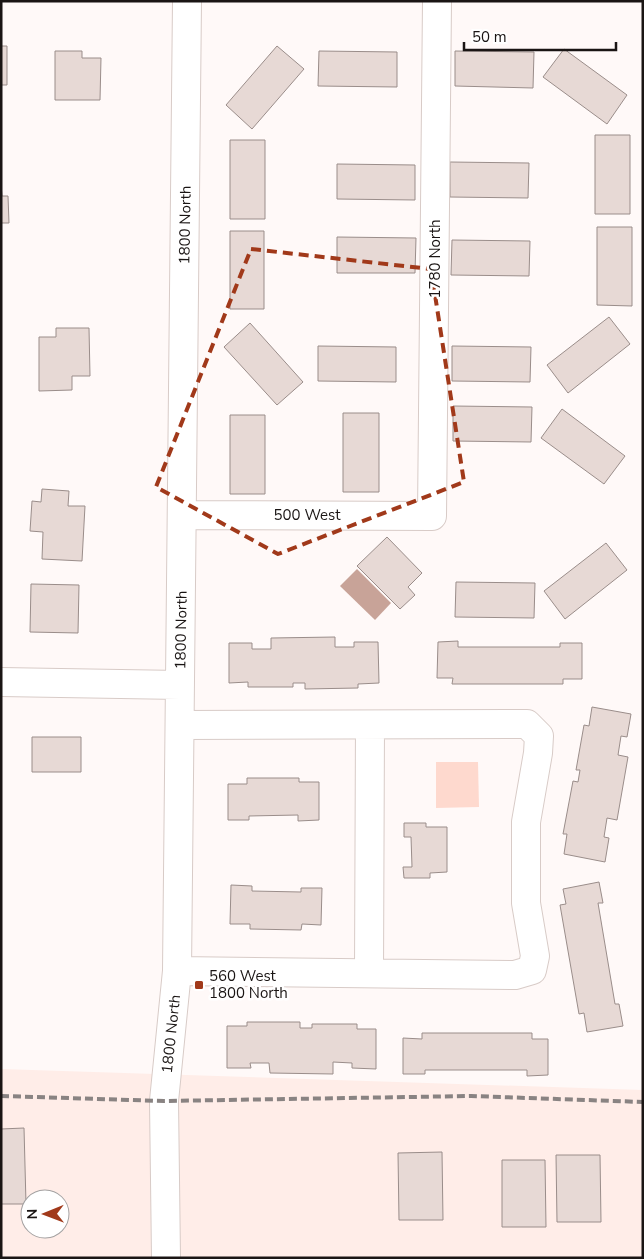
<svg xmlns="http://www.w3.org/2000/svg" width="644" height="1259" font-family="'Nunito Sans',sans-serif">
<rect width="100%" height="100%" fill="#fff9f8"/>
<!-- built -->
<path fill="#ffede8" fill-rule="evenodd" d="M1 1069 643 1090V1258H1ZM30 1199H60V1229H30Z"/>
<!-- green -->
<path fill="#fed9ce" d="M436 762H478L479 807 436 808Z"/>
<!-- water -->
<path fill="#c8a398" d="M357 569 391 603 375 620 340 586Z"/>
<!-- building -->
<path fill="#e7d9d5" stroke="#9a8d8a" d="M1 46H7V85H1Z
M277 46 304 69 252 129 226 105Z
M564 49 627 95 607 124 543 77Z
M55 51H82V58H101L100 100H55Z
M319 51 397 52V87L318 86Z
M455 51 534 52 533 88 455 86Z
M595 135H630V214H595Z
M230 140H265V219H230Z
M450 162 529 163 528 198 450 197Z
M337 164 415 165V200L337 199Z
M1 185 2 196H8L9 223H1Z
M597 227H632V306L597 305Z
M230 231H264V309H230Z
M337 237 416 238 415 273H337Z
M452 240 530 241 529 276 451 275Z
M609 317 630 344 568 393 547 365Z
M250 323 303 382 277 405 224 347Z
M56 328H89L90 376H72V390L39 391V337H56Z
M318 346 396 347V382L318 381Z
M452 346 531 347 530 382 452 381Z
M453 406 532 407 531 442 453 441Z
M562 409 625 456 604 484 541 438Z
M343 413H379V492H343Z
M230 415H265V494H230Z
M42 489 69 491 68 506H85L82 561 42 559 43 532 30 531 32 501 41 502Z
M387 537 422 573 408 587 415 595 400 609 357 566Z
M606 543 627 570 565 619 544 591Z
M456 582 535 583 534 618 455 617Z
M31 584 79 585 78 633 30 632Z
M335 637V647H354V642H378L379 683 358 684V688L305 689V683H293V687H248V682L229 683V643H252V649H271V638Z
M458 641V647H560V643H582V679H563V684H452L453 678H437L438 642Z
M592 707 631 714 627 737 621 736 618 755 628 757 617 820 607 818 604 837 609 838 605 862 564 854 567 834H563L573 781 578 782 580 770H576L584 725 589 726Z
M32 737H81V772H32Z
M247 778H299V782H319V820L298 821V815L249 816V820H228V784H247Z
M404 823H426V827H447V872L430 873V878H404L403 867H412L411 837H404Z
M599 882 603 903H598L615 1004H619L623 1026 587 1032 584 1013 579 1014 560 905 566 904 563 889Z
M231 885 252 886V891L301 892V888H322L321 925 302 924 301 930 250 929V924H230Z
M247 1022H300V1028H312V1024H357V1029H376V1069L352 1068V1063L333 1062V1074L270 1073 269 1063H250L251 1068H227V1026H247Z
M422 1033H532V1039H548V1075L527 1076V1070H425V1074H403V1038L422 1039Z
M24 1128 26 1204H1V1129Z
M442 1152 443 1220H399L398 1153Z
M556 1155H600L601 1222H557Z
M502 1160H545L546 1227H502Z"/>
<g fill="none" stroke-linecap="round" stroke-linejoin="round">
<!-- minor casing -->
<g stroke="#d8cbc7" stroke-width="30">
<path id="minor" d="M182 515 432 516 437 1
M1 682 180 685
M177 971 515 975 532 970 535 956 526 903V822L538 753 539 736 527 724 180 725
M369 973 370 725
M166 1258 164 1101 177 971 187 1"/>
</g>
<!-- minor -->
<use href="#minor" stroke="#fff" stroke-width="28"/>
<!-- rail -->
<path stroke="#898382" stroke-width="4" stroke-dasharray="8 4" stroke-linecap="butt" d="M1 1096 164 1101 471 1096 643 1102"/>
</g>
<!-- marked area -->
<path fill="none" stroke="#a1391a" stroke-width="4" stroke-dasharray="10 6" stroke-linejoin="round" d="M251 249 431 269 464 482 278 554 156 487Z"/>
<!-- markers -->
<rect fill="#a1391a" stroke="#fff" stroke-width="2" x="194" y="980" width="10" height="10" rx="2.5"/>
<g text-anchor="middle" stroke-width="5" stroke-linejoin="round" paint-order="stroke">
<!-- street labels -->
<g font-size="15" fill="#1a1514" stroke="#fff">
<text transform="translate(185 225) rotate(-89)" y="5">1800 North</text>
<text transform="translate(435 259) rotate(-90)" y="5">1780 North</text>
<text x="307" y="520">500 West</text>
<text transform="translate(181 630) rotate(-89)" y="5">1800 North</text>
<text transform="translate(171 1034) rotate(-84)" y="5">1800 North</text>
</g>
<!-- poi labels -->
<g font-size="15" fill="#1a1514" stroke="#fff" text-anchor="start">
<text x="209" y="981">560 West<tspan x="209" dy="17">1800 North</tspan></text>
</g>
</g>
<!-- border -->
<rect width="644" height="1259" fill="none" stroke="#1a1514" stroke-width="5"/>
<!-- north arrow -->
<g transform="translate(45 1214) rotate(269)"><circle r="24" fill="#ffffff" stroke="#a3a1a1"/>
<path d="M0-4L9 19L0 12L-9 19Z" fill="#a1391a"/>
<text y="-8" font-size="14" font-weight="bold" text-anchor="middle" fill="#1a1514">N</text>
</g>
<!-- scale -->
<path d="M464 42v8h152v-8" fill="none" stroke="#1a1514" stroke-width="2.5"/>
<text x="472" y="42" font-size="15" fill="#1a1514" stroke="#ffffff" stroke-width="4" paint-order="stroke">50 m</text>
</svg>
